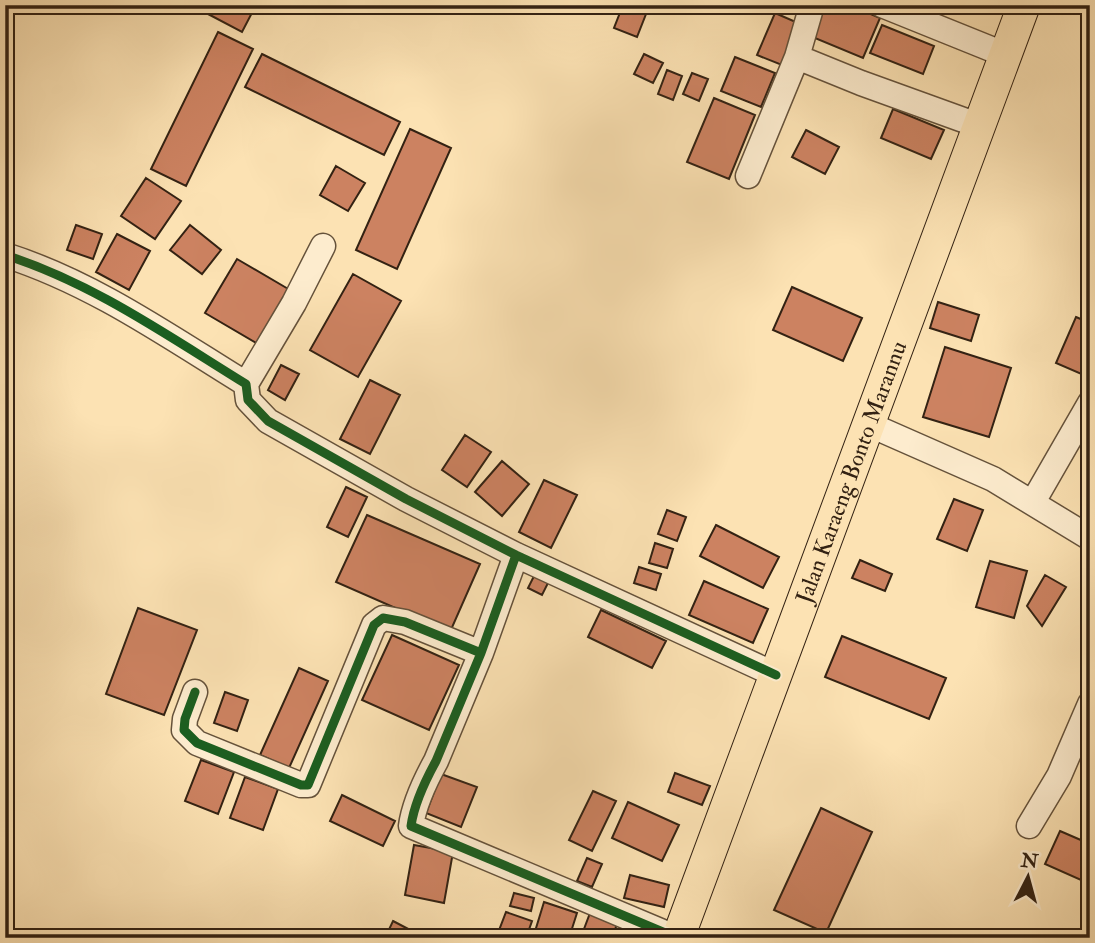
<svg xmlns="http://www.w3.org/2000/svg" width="1095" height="943" font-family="'IM FELL Double Pica',serif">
<rect width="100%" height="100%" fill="#fce2b3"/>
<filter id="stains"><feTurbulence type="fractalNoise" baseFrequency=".00286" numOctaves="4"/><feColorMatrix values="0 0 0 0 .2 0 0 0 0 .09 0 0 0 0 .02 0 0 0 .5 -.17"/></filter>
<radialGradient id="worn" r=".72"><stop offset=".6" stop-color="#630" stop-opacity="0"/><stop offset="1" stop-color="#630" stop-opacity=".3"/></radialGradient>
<!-- building -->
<path fill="#cc8261" stroke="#332213" stroke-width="2" d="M213 5H256L242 32 208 14Z
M623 5 646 14 637 37 614 28Z
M822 5H850L880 18 863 58 810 36Z
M775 13 805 26 787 67 757 55Z
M882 25 934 46 923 74 870 53Z
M218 32 253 49 186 186 151 169Z
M262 54 400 122 384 155 245 87Z
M644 54 663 63 653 83 634 74Z
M735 57 775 73 761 107 721 91Z
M667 70 682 76 673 100 658 94Z
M692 73 708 79 699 101 683 94Z
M714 98 755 115 729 179 687 162Z
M893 109 944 130 931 159 881 138Z
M410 129 451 148 397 269 356 250Z
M806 130 839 147 825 174 792 157Z
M336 166 365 183 348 211 320 195Z
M146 178 181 201 155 239 121 216Z
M76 225 102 234 93 259 67 250Z
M190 225 221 250 202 274 170 250Z
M117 234 150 251 129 290 96 272Z
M237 259 290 290 258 344 205 313Z
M353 274 401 301 358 377 310 350Z
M792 287 862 318 843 361 773 330Z
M938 302 979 315 971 341 930 328Z
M1076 317 1090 323V366L1086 376 1056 363Z
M945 347 1011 368 989 437 923 417Z
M281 365 299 374 285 400 268 390Z
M370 380 400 395 370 454 340 439Z
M465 435 491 452 467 487 442 470Z
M502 461 529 484 502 516 475 492Z
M544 480 577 495 551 548 519 532Z
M346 487 367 497 348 537 327 527Z
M954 499 983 510 967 551 937 539Z
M667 510 686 517 677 541 658 534Z
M367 515 480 564 450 632 336 582Z
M716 525 779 557 763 588 700 556Z
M655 543 673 549 667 568 649 563Z
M860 560 892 574 885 591 852 578Z
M990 561 1027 571 1014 618 976 607Z
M639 567 661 574 656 590 634 583Z
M535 574 549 581 542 595 528 588Z
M1045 575 1066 587 1042 626 1027 606Z
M704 581 768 609 753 643 689 615Z
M138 608 197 630 164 715 106 694Z
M601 610 666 641 652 668 588 637Z
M392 635 459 665 429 730 362 700Z
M842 636 946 678 929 719 825 677Z
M299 668 328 681 289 768 260 755Z
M225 692 248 700 237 731 214 723Z
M201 760 234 772 218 814 185 801Z
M675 773 710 786 702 805 668 792Z
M441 774 477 787 461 827 426 813Z
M245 777 278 789 263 830 230 818Z
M593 791 616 801 592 851 569 840Z
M342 795 395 821 383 846 330 821Z
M628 802 679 825 662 861 612 838Z
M821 808 872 832 826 933 774 910Z
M1060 831 1090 844V884L1045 864Z
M414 845 453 852 444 903 405 895Z
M587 858 602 864 592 887 577 881Z
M630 875 669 885 664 907 624 898Z
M514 893 534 898 531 911 510 906Z
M544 902 577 913 569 938H533Z
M506 912 532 921 526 938H510L498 933Z
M590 913 617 924 612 938 581 937Z
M393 921 416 933 414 938H385Z"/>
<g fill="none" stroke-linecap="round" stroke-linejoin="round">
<!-- minor casing -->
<g stroke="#65523b" stroke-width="27">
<path id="minor" d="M812 5 797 57 861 83 980 126
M882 5 1006 55
M748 176 797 57
M5 255C93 283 168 336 246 384L248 400 268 421 406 499 516 555 776 675
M246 384 294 303 323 246
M868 424 993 479 1090 538
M1033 502 1090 403
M481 653 436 761C425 781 414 804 411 826L677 938
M195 692 185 719 184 730 197 743 301 785H308L374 625 383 618 405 622 481 653 516 555
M1029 826 1059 776 1090 704"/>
</g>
<!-- major casing -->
<g stroke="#332213" stroke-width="34">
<g id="major">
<path id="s1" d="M678 938 1024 5"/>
</g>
</g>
<!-- minor -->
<use href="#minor" stroke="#fdecce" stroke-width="24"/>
<!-- major -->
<use href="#major" stroke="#fce2b3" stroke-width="32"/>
<!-- cycleway casing -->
<g stroke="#fdecce" stroke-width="13">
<path id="cycleway" d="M5 255C93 283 168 336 246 384L248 400 268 421 406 499 516 555 776 675
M481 653 436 761C425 781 414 804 411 826L677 938
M195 692 185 719 184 730 197 743 301 785H308L374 625 383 618 405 622 481 653 516 555"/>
</g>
<!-- cycleway -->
<use href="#cycleway" stroke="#1b5e20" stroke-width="9"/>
</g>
<g text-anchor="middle" stroke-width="7" stroke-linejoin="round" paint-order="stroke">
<!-- street labels -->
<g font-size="23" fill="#332213" stroke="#fdecce">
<text dy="8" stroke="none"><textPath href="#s1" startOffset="497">Jalan Karaeng Bonto Marannu</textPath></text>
</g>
</g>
<!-- margin -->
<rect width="1095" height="943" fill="none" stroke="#fce2b3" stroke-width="28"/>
<rect x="7" y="7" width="1081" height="929" fill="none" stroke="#332213" stroke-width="3.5"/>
<rect x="14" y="14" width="1067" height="915" fill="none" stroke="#332213" stroke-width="2"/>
<!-- north arrow -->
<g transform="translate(1028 877) rotate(6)" stroke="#fdecce" stroke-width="5" paint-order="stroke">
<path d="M0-5L12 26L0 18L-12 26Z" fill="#332213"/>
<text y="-10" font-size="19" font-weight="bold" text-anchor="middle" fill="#332213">N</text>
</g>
<rect width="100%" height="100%" filter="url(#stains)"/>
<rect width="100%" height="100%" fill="url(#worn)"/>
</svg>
